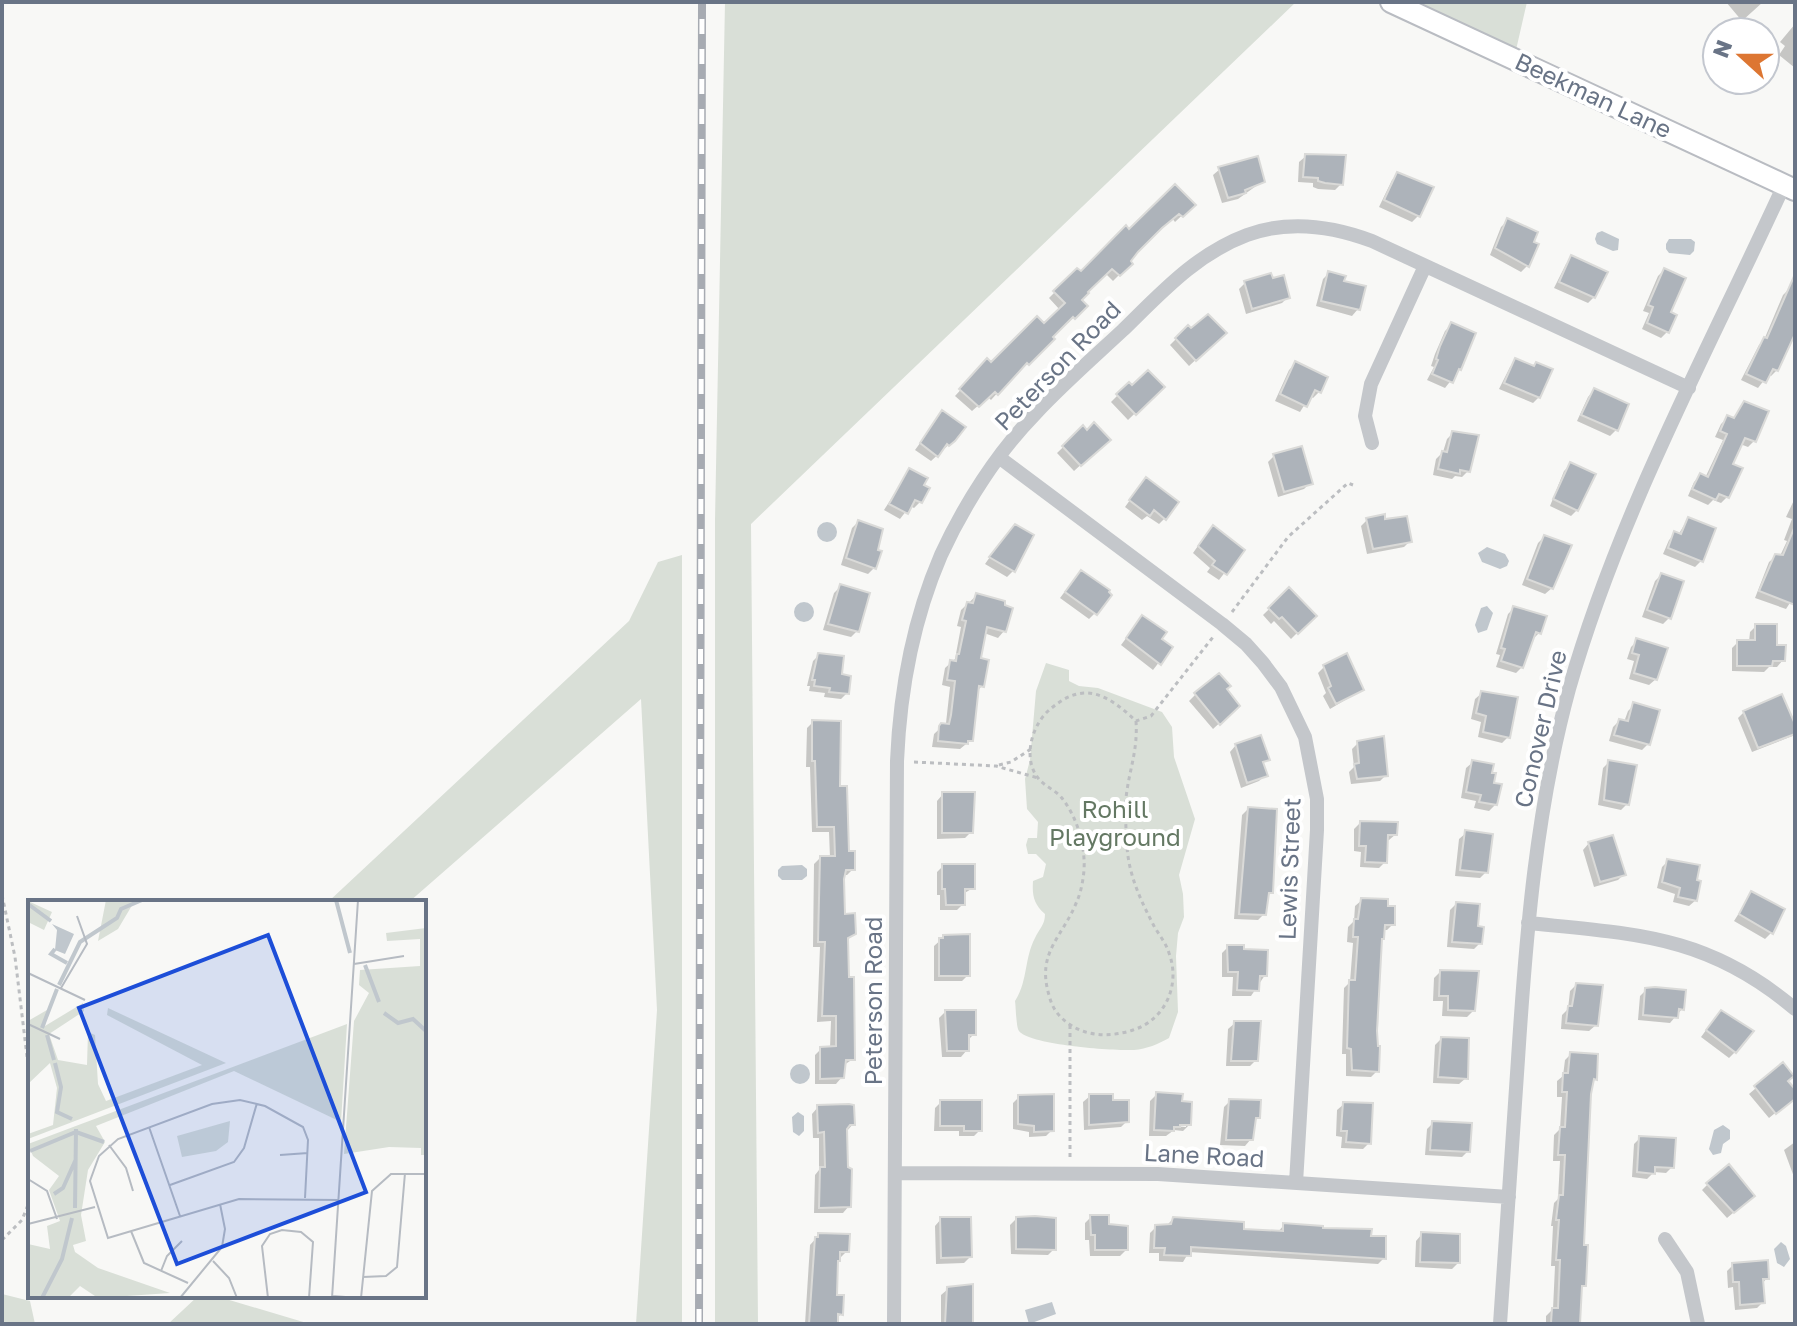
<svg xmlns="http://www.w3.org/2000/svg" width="1797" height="1326" font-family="'Golos Text',sans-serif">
<rect width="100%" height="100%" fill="#f8f8f6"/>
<!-- green -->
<path fill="#d9dfd7" d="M725 2H1296L751 524 758 1324H715V520Z
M1415 2H1527L1516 50Z
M682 555V1324H636L657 1010 641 699 409 902H328L629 621 658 562Z
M1046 663 1069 670V681L1079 686 1098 688 1162 712 1172 727 1174 757 1195 819 1179 875 1183 894 1184 917 1178 933 1176 956 1178 1012 1169 1038C1158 1044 1147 1049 1134 1050 1115 1051 1029 1045 1019 1031 1016 1027 1016 1007 1015 1001 1028 981 1024 959 1035 938 1039 929 1045 925 1045 914 1034 904 1032 896 1033 881L1043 877 1046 864 1036 854H1028L1026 845 1028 838H1037L1038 822 1027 809 1025 779 1030 760 1036 691Z
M2 1294 30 1301 35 1324H2Z
M198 1296H216L310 1324H168Z"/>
<!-- water -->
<path fill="#c0c7cd" d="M1602 231 1619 239 1618 250 1613 251 1597 244 1595 239 1597 233Z
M1669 239H1691L1695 242 1694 251 1690 255 1669 253 1666 249V244Z
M817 532a10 10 0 1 1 20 0a10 10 0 1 1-20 0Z
M1487 547 1505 554 1509 561 1507 566 1500 569 1482 562 1478 553Z
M794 612a10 10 0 1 1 20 0a10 10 0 1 1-20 0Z
M1487 606 1493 613 1487 630 1478 633 1475 625 1481 608Z
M802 865 807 869V876L802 880H782L778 876V870L782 866Z
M790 1074a10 10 0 1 1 20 0a10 10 0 1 1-20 0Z
M798 1112 804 1116V1131L799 1136 793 1132 792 1117Z
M1723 1125 1730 1130V1139L1723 1144 1721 1153 1713 1155 1709 1149 1714 1130Z
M1781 1242 1786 1246 1790 1259 1784 1267 1777 1263 1774 1249Z
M1052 1302 1056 1314 1029 1324 1025 1310Z"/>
<!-- shadow -->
<path fill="#0003" fill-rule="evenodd" d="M1726 2H1763L1742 21Z
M1795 24V68L1779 55 1785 46 1780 42Z
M1306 156 1341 184 1335 190 1318 189 1313 187V183L1298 182 1299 162Z
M1220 169 1263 181 1238 199 1222 203 1213 175Z
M1398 174 1418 216 1412 222 1379 207 1392 180Z
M1193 205 1175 222 1172 218 1128 261 1130 264 1113 281 1105 273 1079 300 1085 306 1068 323 1066 321 1050 337 1052 339 1022 369 1020 368 991 400 988 397 972 411 955 396 987 361 991 365 1044 326 1060 310 1049 298 1077 270 1081 274 1129 231Z
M1507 221 1536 246 1527 266 1521 272 1490 255 1501 227Z
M1572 258 1594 297 1588 303 1554 288 1566 264Z
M1664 270 1669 313 1667 332 1661 338 1642 329 1649 313 1643 311 1658 276Z
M1329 273 1342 282 1358 309 1352 316 1316 306 1323 279Z
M1245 283 1288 297 1282 303 1246 314 1239 289Z
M1795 283V328L1777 370 1771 376 1768 375 1758 388 1741 380 1759 345 1764 340 1783 295Z
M1452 324 1460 369 1445 388 1427 380 1434 367 1431 366 1435 354 1445 331Z
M1188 327 1191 331 1225 333 1189 366 1170 345Z
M1515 361 1533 368 1551 370 1539 397 1533 403 1499 389 1510 367Z
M1295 364 1320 391 1313 398 1310 396 1300 412 1275 401 1289 370Z
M1129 384 1132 388 1162 387 1128 420 1111 402Z
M1594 390 1616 430 1610 436 1577 421 1588 397Z
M1745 403 1766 412 1754 441 1748 447 1740 444 1730 465 1740 469 1727 497 1721 503 1713 500 1708 505 1688 496 1694 482 1700 476 1705 478 1723 440 1715 437 1721 424 1727 418 1732 420Z
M942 413 954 440 931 461 915 450Z
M1083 428 1087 432 1108 440 1074 471 1057 453Z
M1453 433 1468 471 1462 477 1455 476 1452 479 1433 475 1436 459 1443 452 1447 439Z
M1274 456 1310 483 1304 489 1278 497 1268 462Z
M1570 465 1577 510 1571 516 1550 506 1564 471Z
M909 471 927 488 920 502 914 508 910 506 900 519 884 510Z
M1140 486 1165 518 1159 524 1147 516 1142 520 1125 507Z
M1795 498V595L1786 609 1755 598 1769 562 1776 556H1780L1787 541 1784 540 1792 519 1786 517Z
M1688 519 1701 561 1695 567 1663 554 1669 540 1675 534 1678 535Z
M1367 520 1384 521 1410 541 1404 547 1367 554 1361 526Z
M858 522 874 568 868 574 841 565 852 528Z
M1207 533 1242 550 1219 580 1207 572 1210 568 1193 553Z
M1032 536 1013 571 1007 577 985 564 999 544Z
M1544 537 1552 588 1545 594 1522 585 1538 543Z
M1661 575 1669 618 1663 624 1642 617 1655 581Z
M1075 578 1095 613 1089 619 1060 598Z
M840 587 857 631 851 637 823 630 834 593Z
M1289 590 1314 616 1291 639 1274 621 1271 624 1263 615Z
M977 595 1004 631 998 638 984 633 979 660 982 686 977 691 971 740 960 749 932 747 934 734 946 723 950 687 942 685 945 668 955 659 961 627 957 626 961 610Z
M1514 608 1539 633 1533 639 1522 667 1516 673 1496 667 1500 655 1496 654 1508 614Z
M1142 617 1159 640 1170 648 1153 670 1121 645Z
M1756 626 1783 660 1777 667H1769L1764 672 1732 671V648L1738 642H1749L1750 632Z
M1637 641 1656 679 1649 685 1629 679 1634 661 1627 659 1631 647Z
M819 655 840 676 847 693 841 699 824 697 825 693 809 691 810 686H807L813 661Z
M1324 667 1362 690 1330 709 1323 696 1326 693 1318 673Z
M1225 689 1238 706 1213 729 1189 701 1195 695Z
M1482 693 1508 737 1502 743 1478 737 1481 722 1471 719 1475 699Z
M1634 705 1648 744 1642 750 1609 741 1613 727 1619 721 1624 722 1628 711Z
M1744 712 1791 719 1795 717V735L1752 752 1738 718Z
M813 722 838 788 847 853 853 869 847 875H843V916L854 934 846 941 853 1059 844 1065 842 1077 836 1084H815V1055L821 1049 830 1048 831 1021 817 1022 820 947H813L814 864 820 858H830L829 832H812L810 767H806L807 728Z
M1358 743 1386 775 1380 781 1351 784 1349 772 1354 767 1352 749Z
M1236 745 1267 759 1262 765 1265 775 1259 781 1241 788 1230 752Z
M1473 762 1492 784 1496 804 1489 811 1474 808 1476 801 1461 798 1466 768Z
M1609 762 1627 804 1621 810 1598 805 1603 768Z
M943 794 971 832 965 838 937 839V801Z
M1248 809 1271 892 1267 897 1264 914 1258 920 1234 919 1242 815Z
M1360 823 1396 834 1389 840H1386L1385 862 1379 868 1360 867 1361 852 1354 851V829Z
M1466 833 1486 872 1480 878 1455 876 1459 839Z
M1589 843 1624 874 1618 880 1594 887 1583 850Z
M1668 861 1694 882 1696 900 1689 906 1673 902 1675 894 1657 888 1662 867Z
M943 866 973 888 963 894V904L957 910H940V895H937V872Z
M1751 894 1783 910 1771 933 1765 939 1734 921Z
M1362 900 1393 924 1387 930H1383L1380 941 1377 1071 1371 1077 1346 1076V1054H1342L1344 988 1350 982 1353 943 1347 942 1348 927 1354 921 1355 906Z
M1456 904 1476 928 1480 943 1474 949 1447 947 1450 910Z
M944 937 968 975 962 981H934V946Z
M1228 947 1265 975 1251 996H1232L1233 977H1222V953Z
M1440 972 1473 1011 1467 1017 1442 1016 1443 1001H1433L1434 978Z
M1576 985 1596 1025 1589 1031 1561 1029 1562 1015 1568 1009 1570 991Z
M1646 990 1682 1009 1670 1023 1638 1020 1640 996Z
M945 1012 974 1034 967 1041V1050L961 1057H942L939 1018Z
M1715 1018 1735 1052 1729 1058 1701 1037Z
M1235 1023 1256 1060 1250 1066H1226L1228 1029Z
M1441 1039 1466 1078 1459 1084 1433 1083 1435 1045Z
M1571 1054 1595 1079 1592 1082 1582 1247 1584 1285 1580 1289 1578 1324H1546V1316L1553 1309 1555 1266H1551L1553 1226H1551L1554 1203 1558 1199 1560 1161H1553L1554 1135 1560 1129 1562 1097H1557V1081L1563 1076 1565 1060Z
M1783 1065 1786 1081 1795 1092V1097L1769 1118 1749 1094Z
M1157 1094 1189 1125 1183 1131 1174 1130 1166 1136H1149L1150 1101ZM1186 1123V1127L1170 1126Z
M1090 1096 1111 1102 1127 1121 1121 1127 1084 1130 1083 1102Z
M1019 1097 1052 1130 1046 1136 1029 1137V1132L1013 1129V1103Z
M1230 1101 1258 1117 1253 1123 1251 1139 1245 1146 1220 1145 1224 1107Z
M941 1102 980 1130 974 1136H959V1131H934L935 1108Z
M1344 1104 1369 1143 1363 1149 1341 1148 1342 1137 1336 1136 1337 1110Z
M818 1107 853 1124 847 1131 849 1206 843 1213H814L815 1175 819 1170V1138H813L812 1114Z
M1433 1123 1468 1151 1462 1157 1425 1155 1427 1129Z
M1640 1138 1672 1167 1666 1173 1654 1172 1647 1179 1632 1177 1634 1144Z
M1795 1142V1177H1794L1784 1150Z
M1708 1184 1746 1202 1727 1218 1702 1190Z
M1091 1217 1107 1226 1126 1250 1120 1256H1090L1089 1240H1085V1223Z
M941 1219 970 1257 964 1263 936 1264 935 1226Z
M1016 1219 1054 1249 1048 1255 1011 1254 1010 1225Z
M1173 1219 1242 1231 1277 1233 1284 1225 1369 1238 1384 1258 1378 1264 1189 1252 1183 1262 1159 1261V1253H1149L1150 1233 1156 1227 1167 1225Z
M1422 1234 1458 1263 1452 1269 1415 1267 1416 1241Z
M819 1235 847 1251 836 1262 835 1297 841 1314 836 1319V1324H805L810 1245Z
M1733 1265 1767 1278 1762 1284 1763 1302 1757 1308 1735 1310 1733 1287 1728 1288 1727 1271Z
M948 1289 971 1324H941V1295Z"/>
<!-- building -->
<path fill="#adb3ba" stroke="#dadad8" stroke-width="2" d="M1305 154 1346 155 1343 185 1325 183 1318 181V178L1303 177Z
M1258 156 1265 182 1245 190 1246 193 1228 198 1218 167Z
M1397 172 1434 187 1420 217 1384 200Z
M1175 184 1196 205 1183 217 1179 214 1162 228 1138 252 1131 261 1133 264 1120 276 1112 269 1088 292 1089 293 1082 300 1088 306 1075 319 1073 317 1053 337 1055 339 1029 365 1027 363 998 395 995 392 979 407 959 389 987 358 991 362 1037 316 1044 323 1065 303 1053 291 1077 268 1081 271 1126 225 1129 229Z
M1507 218 1538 232 1534 242 1539 244 1529 267 1495 248Z
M1571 255 1608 272 1595 298 1559 282Z
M1664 268 1686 278 1671 312 1677 315 1669 333 1647 323 1653 307 1648 305Z
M1328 271 1346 276 1344 281 1366 286 1360 310 1321 301Z
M1271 273 1273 278 1284 275 1290 298 1252 309 1244 281Z
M1795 274V334L1778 371 1773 369 1766 383 1746 374 1764 337 1767 338Z
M1208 314 1227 333 1196 361 1175 338 1188 325 1191 328Z
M1451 322 1476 333 1461 370 1459 369 1453 383 1432 374 1438 360 1436 359 1440 346Z
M1515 358 1534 366 1536 362 1553 369 1540 398 1504 383Z
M1295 361 1328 377 1321 393 1315 390 1307 407 1280 394Z
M1148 370 1165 387 1136 415 1116 394 1129 382 1132 385Z
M1594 388 1629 404 1618 431 1581 415Z
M1744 401 1769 411 1756 442 1745 438 1733 464 1743 468 1729 498 1719 494 1716 500 1692 489 1700 473 1708 477 1727 434 1720 431 1727 415 1734 418Z
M942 410 966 427 955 441 949 446 947 444 938 457 920 443Z
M1094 422 1111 440 1081 466 1062 446 1083 425 1087 430Z
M1452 431 1479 435 1470 472 1460 470V474L1438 469 1442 451 1447 452Z
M1302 446 1313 484 1284 492 1273 454Z
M1570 462 1596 474 1578 511 1553 499Z
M909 468 928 478 924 485 930 488 922 503 915 500 908 514 889 504Z
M1146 477 1179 502 1166 520 1154 510 1150 516 1129 500Z
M1385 514V519L1407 516 1412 542 1373 549 1366 518Z
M1688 517 1716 528 1703 562 1668 548 1674 531 1681 534Z
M858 520 883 529 878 550 882 551 876 569 846 558Z
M1015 524 1034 535 1015 572 989 557Z
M1213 525 1245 550 1227 575 1212 565 1215 561 1198 546Z
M1795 526V605L1759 591 1775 554 1783 555Z
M1544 535 1572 545 1553 589 1527 579Z
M1081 570 1110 590 1109 592 1112 595 1097 615 1065 592Z
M1661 573 1684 581 1671 619 1647 610Z
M840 584 870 593 859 632 828 624Z
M1289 587 1317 616 1298 634 1282 617 1279 619 1268 608Z
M976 593 1005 601V605L1013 608 1006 632 987 627 981 658 989 660 984 687 979 686 973 741H968V744L938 741 939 726 941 723 949 724 951 715 955 681 947 680 950 660 956 661 957 654H959L966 621 962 620 967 602 973 603Z
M1513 606 1547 616 1541 634 1536 632 1523 668 1501 661 1505 649 1501 648Z
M1142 615 1167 632 1162 639 1173 647 1161 665 1126 638Z
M1755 624H1777V645H1786L1785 661H1773L1772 666H1737V640H1755Z
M1636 638 1668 648 1657 680 1634 673 1639 655 1632 653Z
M818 653 844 656 842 674 851 676 849 694 829 692 830 688 814 686 815 680H812Z
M1347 653 1364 690 1336 704 1328 688 1331 686 1323 665Z
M1219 673 1231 686 1227 689 1240 706 1220 725 1194 693Z
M1481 691 1518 697 1510 738 1483 732 1486 716 1476 713Z
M1782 694 1795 724V734L1758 748 1743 711Z
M1633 702 1660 710 1650 745 1614 735 1619 719 1628 721Z
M812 720 841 721 840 786H847L849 851H855V870H846L844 879 845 914 855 913 856 934 848 938 849 977H854L855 1060H846L844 1078 820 1079V1047L836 1046V1016H822L825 942H818L820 856H835L834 827H817L815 761H812Z
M1261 735 1270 760 1263 762 1268 776 1247 783 1235 744Z
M1384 736 1388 776 1357 779 1354 764 1359 763 1357 741Z
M1472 760 1494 764 1492 773H1496L1494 783 1502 784 1497 805 1479 802 1481 795 1466 792Z
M1608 760 1637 765 1629 805 1604 800Z
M942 792H975L973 833H942Z
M1248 807 1277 809 1273 893H1269L1266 915 1239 914Z
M1360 821 1398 822 1397 835H1388L1387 863 1365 862 1366 846H1359Z
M1465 830 1493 834 1488 873 1460 870Z
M1613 835 1626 875 1600 882 1588 842Z
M1667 859 1700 865 1697 880 1701 881 1697 901 1678 897 1680 888 1662 882Z
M942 864H975V889H965V905H946L945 889H942Z
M1751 891 1785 909 1773 934 1739 914Z
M1361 898 1388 899V906H1395V925H1385L1384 939H1382L1377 1031 1378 1046H1380L1379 1072 1352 1070 1351 1049 1347 1048 1349 980H1355L1358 937H1353L1354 919H1358Z
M1456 902 1480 904 1478 926 1484 927 1482 944 1452 942Z
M970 934V976H939V938H943V935Z
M1227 945H1244V949L1268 950 1267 976H1260L1259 991 1237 990 1238 972H1228Z
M1440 970 1479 971 1475 1011 1448 1010V996H1439Z
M1576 983 1603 985 1598 1026 1566 1023 1568 1006H1572Z
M1655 987 1686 990 1684 1010 1679 1009 1678 1018 1643 1015 1645 988Z
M945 1010H976V1035H969V1051H947Z
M1721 1010 1754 1031 1736 1053 1706 1030Z
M1234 1021H1261L1258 1061H1231Z
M1441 1037 1469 1038 1468 1079 1438 1077Z
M1570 1052 1598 1054 1597 1080 1594 1079 1591 1094 1587 1180 1584 1245H1588L1586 1286H1582L1580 1324H1559L1551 1323 1552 1308H1558L1560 1260H1556L1559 1220H1556L1559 1195H1563L1565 1155H1558L1560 1127H1565L1567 1092H1562L1563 1073H1568Z
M1783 1062 1794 1076 1788 1081 1795 1089V1099L1776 1114 1754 1086Z
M1156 1092 1183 1094 1182 1101 1192 1102 1191 1125H1180V1127H1174V1131L1154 1130Z
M1054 1094V1131L1034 1132V1126L1018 1124V1095Z
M1089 1094H1113V1100H1129V1122L1089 1125Z
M1229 1099 1261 1100 1260 1118H1256L1253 1140H1226Z
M940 1100H982V1131H964V1126H940Z
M1343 1102 1373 1103 1371 1144 1346 1142 1347 1131H1341Z
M849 1104 854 1105 855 1125H850L847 1129 848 1167 852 1169 851 1207 819 1208 820 1167H825L824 1132 818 1133 817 1105Z
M1432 1121 1472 1123 1470 1152 1430 1150Z
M1639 1136 1676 1138 1674 1168 1655 1167V1174L1637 1172Z
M1729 1164 1755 1196 1734 1213 1706 1183Z
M1090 1215H1109V1224L1128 1226V1250H1095V1235H1091Z
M1035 1216 1056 1218V1250L1016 1249V1217Z
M940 1217H971L972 1257 941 1258Z
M1173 1217 1244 1222V1229L1283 1231V1223L1323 1226V1228L1372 1229 1371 1236H1386V1259L1191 1247V1256L1164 1255 1165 1248H1154L1155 1225 1171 1224Z
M1421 1232 1460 1234V1263L1420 1262Z
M818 1233 850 1234 849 1252H840V1261H838L837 1295H844L843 1315 838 1314V1324H809L815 1237H818Z
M1768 1260 1769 1279H1763L1765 1303 1740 1305 1739 1282H1733L1732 1263Z
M973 1284V1324H945L947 1287Z"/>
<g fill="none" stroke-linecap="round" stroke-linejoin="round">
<!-- secondary casing -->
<g stroke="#b9bcc2" stroke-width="24">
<path id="secondary" d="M1391 2 1795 190"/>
</g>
<!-- path -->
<path stroke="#bcbec1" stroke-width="3" stroke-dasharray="4 4" stroke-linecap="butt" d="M1232 612 1288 537 1348 483 1353 485
M1136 721C1138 751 1129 770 1126 798 1125 814 1126 831 1127 847 1129 876 1141 901 1154 926 1159 935 1166 943 1169 953 1181 985 1165 1020 1133 1030 1112 1037 1087 1037 1069 1024 1058 1016 1052 1008 1049 995 1036 952 1063 937 1077 901 1082 890 1085 871 1084 859 1083 838 1075 814 1061 797 1055 790 1044 786 1038 778 1023 759 1031 728 1047 712 1057 703 1069 694 1084 693 1104 692 1122 708 1136 721L1151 716 1213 637
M914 762 996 766 1038 778
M999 765 1011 762 1031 749
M2 895 15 957 30 1081
M1070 1157V1025
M2 1240 22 1220 30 1200"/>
<!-- street -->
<path stroke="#c4c7cb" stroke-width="14" d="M1372 443 1365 416 1371 384 1425 266
M1000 458 1222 624 1246 644 1263 663 1281 687 1305 737 1317 799V830L1296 1183
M1528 923C1636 934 1708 935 1795 1009
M895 1173 1158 1174 1509 1197
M1665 1239 1687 1272 1698 1324
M894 1324 897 761C900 691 913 620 941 555 964 505 997 453 1035 414 1063 384 1094 357 1123 330 1161 293 1196 254 1247 235 1288 220 1332 226 1372 241L1689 388
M1500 1324C1506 1236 1512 1147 1518 1059 1526 935 1536 810 1569 689 1619 513 1708 351 1784 185"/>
<!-- secondary -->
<use href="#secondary" stroke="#fff" stroke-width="20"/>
<!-- rail casing -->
<g stroke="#a7abb2" stroke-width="8">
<path id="rail" d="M699 1324 702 2"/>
</g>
<!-- rail -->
<use href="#rail" stroke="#fff" stroke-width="5" stroke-dasharray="15" stroke-linecap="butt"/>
</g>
<g text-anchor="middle" stroke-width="8" stroke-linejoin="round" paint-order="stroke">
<!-- street labels -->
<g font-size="24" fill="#697486" stroke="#fff">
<text transform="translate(1593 96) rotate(25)" y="8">Beekman Lane</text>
<text transform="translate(1058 366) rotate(-46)" y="8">Peterson Road</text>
<text transform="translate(1541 729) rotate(-77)" y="8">Conover Drive</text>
<text transform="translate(1290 869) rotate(-88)" y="8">Lewis Street</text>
<text transform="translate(874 1001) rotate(-90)" y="8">Peterson Road</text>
<text transform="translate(1204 1156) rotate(3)" y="8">Lane Road</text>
</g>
<!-- park labels -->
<g font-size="24" fill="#647863" stroke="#fff">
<text x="1115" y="818">Rohill<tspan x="1115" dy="28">Playground</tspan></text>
</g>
</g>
<!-- overview -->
<g transform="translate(28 900)">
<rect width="398" height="398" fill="#f8f8f6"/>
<path d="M78 0 106 2 90 29 70 41ZM0 1 24 12 16 30 0 22ZM398 28V255H393V248L361 247 316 254 326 121 341 93 331 85 332 70 392 66V39L359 41 358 33ZM55 103 56 111 21 134 30 160 59 165 60 132 67 135 70 184 78 201 174 165 79 115 80 108 198 163 0 239V234L25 225 29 188 22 163 0 184V121L19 110 17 126ZM319 124 313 222 206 171 68 226 77 242 60 270 53 315 58 341 45 345 47 352 70 368 142 393 70 398 52 386 40 398H0V344L22 349 19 326 32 321 21 290 31 276 5 256 0 244ZM202 221 200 242 188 251 154 257 149 236Z" fill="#d9dfd7"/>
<path d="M24 24 46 34 37 54 27 50 29 30Z" fill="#c0c7cd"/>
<path fill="none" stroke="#c0c7cd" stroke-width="4" d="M308 0 322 53M0 4 23 21M27 49 23 54 39 63M337 65 351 102M31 85 52 42 89 18 93 9 114 0M356 113 370 123 385 119 398 131M14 128 29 89M19 135 26 160M27 163 33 187 29 212 44 219M2 251 48 232 76 242M26 294 35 288 48 259M47 308 48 229M14 398 34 359 44 318"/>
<path fill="none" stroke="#b6bbc2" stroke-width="2" d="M326 64 376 56M0 73 57 100M33 88 59 44 49 16M0 124 32 139M121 227 152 316M81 245 98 268 105 291M252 255 280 253M0 279 19 291 29 319M142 285 206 262 216 248 229 203M277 298 280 240 275 227 237 206 212 200 184 204 90 239 71 256 62 281 80 338 211 299 311 300M0 324 67 307M103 331 116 363 160 383M185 361 201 378 209 398M133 371 139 356 154 341M335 377 358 376 369 367 377 273M304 396 331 398M152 398 194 347 197 329 192 304M240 398 234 346 242 334 254 330 273 332 285 342 281 398M304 398 330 0M333 398 344 291 363 274H398"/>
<path fill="#1d4ed8" fill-opacity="0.15" stroke="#1d4ed8" stroke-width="4" d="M240 35 338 292 149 364 51 108Z"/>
<rect width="398" height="398" fill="none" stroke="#697486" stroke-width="4"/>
</g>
<!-- border -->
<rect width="1797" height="1326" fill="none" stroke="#697486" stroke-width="8"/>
<!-- north arrow -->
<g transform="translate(1741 56) rotate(291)"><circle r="38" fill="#ffffff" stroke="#c3c7cf" stroke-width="2"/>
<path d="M0-6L14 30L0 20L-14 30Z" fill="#dd7632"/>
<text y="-12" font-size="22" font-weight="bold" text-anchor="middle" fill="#697486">N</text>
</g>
</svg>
